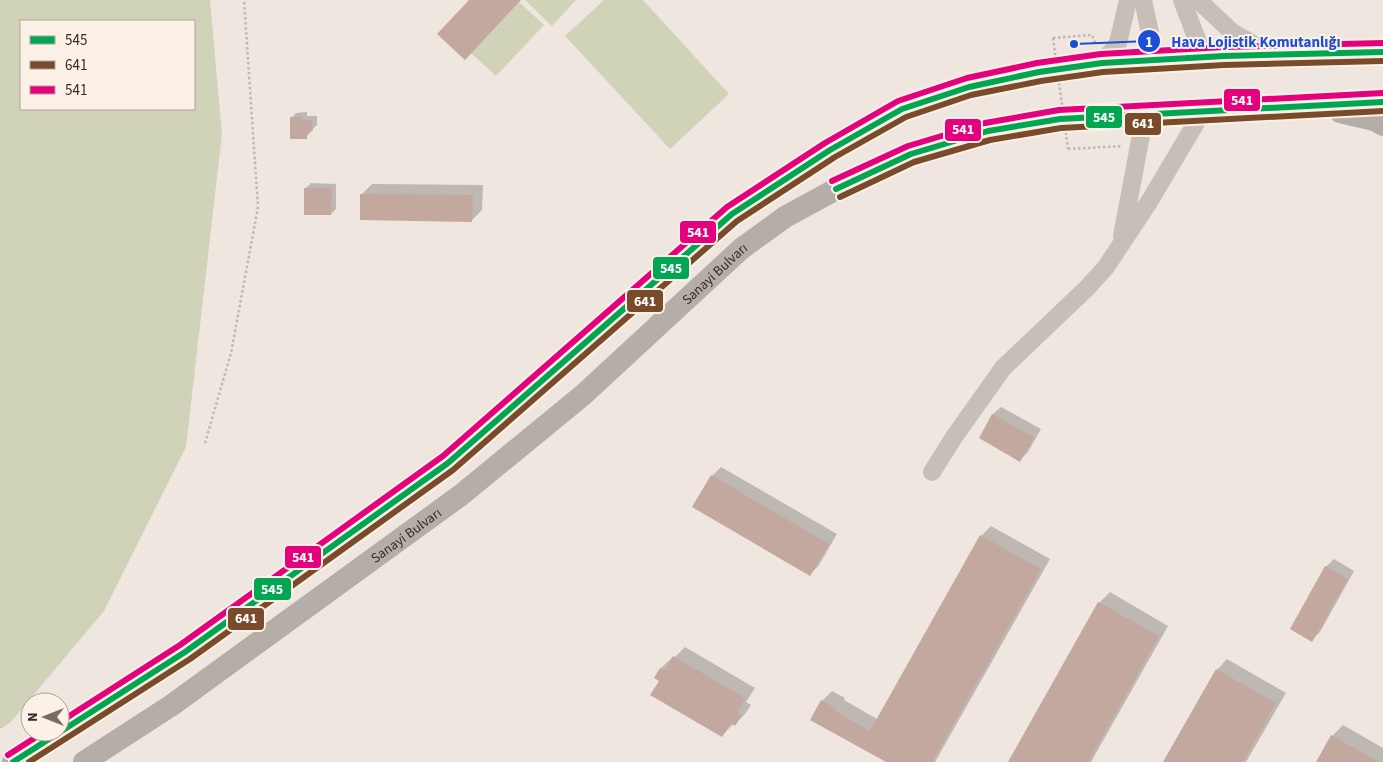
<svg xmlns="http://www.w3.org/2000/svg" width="1383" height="762" font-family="'Source Sans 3',sans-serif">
<rect width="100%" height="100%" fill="#eee6df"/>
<!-- green -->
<path fill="#d0d3b8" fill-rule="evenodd" d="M0 0H210L222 134 186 447 104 611 10 723 0 729ZM21 21H194V109H21Z
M525 0H576L552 26Z
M604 0H643L729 94 670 149 565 36Z
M519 2 544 25 496 76 471 53Z"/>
<!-- shadow -->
<path fill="#0003" d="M307 112V116H317V125L311 130V132L306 137 291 118 296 113Z
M311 183 336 184V209L331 214 306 188Z
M372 184 483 185 482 210 472 220 362 194Z
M1001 407 1041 429 1028 452 1020 460 980 438 993 414Z
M721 467 837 534 819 565 810 575 712 476Z
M991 526 1050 559 935 762H888L822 701 832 691 845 698 844 700 877 719 981 536Z
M1334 559 1354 571 1320 632 1312 640 1326 567Z
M1110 592 1168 626 1091 762H1009L1099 603Z
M685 647 755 688 746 702 751 705 745 714 735 724 734 723 722 736 656 678 661 668 672 658 673 659Z
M1227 659 1286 693 1246 762H1164L1217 670Z
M1343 725 1383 748V762H1317L1332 736Z"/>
<!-- building -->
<path fill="#c3a89f" d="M469 0H521L465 60 437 34Z
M290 117H302L303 120H312L313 131 307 132V139H290Z
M304 188H332L331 215H304Z
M360 194 473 195 472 222 360 220Z
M992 414 1034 437 1020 462 979 438Z
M711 475 829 544 810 576 692 507Z
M980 535 1041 569 932 762H886L810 720 821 700 836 709 835 711 870 731Z
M1325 566 1348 579 1312 642 1290 629Z
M1098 602 1159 636 1088 762H1008Z
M673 656 745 698 737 712 742 715 735 726 731 723 722 737 650 695 659 681 654 678 660 668 665 670Z
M1216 669 1276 703 1243 762H1163Z
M1331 735 1379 762H1316Z"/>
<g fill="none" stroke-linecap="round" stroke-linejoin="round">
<!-- path -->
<path stroke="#bfb7b1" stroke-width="2.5" stroke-dasharray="2.5 2.5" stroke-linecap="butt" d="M1053 38 1092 35 1096 45
M1068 149 1123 146
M205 443 231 353 258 207 244 0"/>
<!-- minor -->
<path stroke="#c7beb8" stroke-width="18" d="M1143 0 1156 61
M1182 0 1204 58
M1198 0 1232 32 1272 55
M1102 63 1118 43 1128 0
M1122 236 1145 114
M932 472 954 437 1003 368 1087 288 1106 267 1149 202 1203 111"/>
<!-- major -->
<g stroke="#b5ada8" stroke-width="22">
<path d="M1340 112 1374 120 1383 125"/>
<path d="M60 732 185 652 448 463 732 214 830 150 902 109 969 87 1039 72 1102 63 1224 56 1383 52"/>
<path d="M13 762 60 732"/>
<path id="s1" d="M84 762 172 705 461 495 583 395 741 249 785 217 851 181 911 154 988 131 1060 119 1203 111 1383 102"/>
</g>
<!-- path-bridge -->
<path stroke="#bfb7b1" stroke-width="2.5" stroke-dasharray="2.5 2.5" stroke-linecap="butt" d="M1053 38 1068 149"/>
<!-- bus-1 casing -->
<g stroke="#fbf1e6" stroke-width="10">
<path id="bus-1" d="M836 189 911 154 988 131 1060 119 1383 102
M60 732 185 652 448 463 732 214 830 150 902 109 969 87 1039 72 1102 63 1224 56 1383 52
M13 762 60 732"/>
</g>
<!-- bus-2 casing -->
<g stroke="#fbf1e6" stroke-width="10">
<path id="bus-2" d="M840 197 914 162 990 140 1061 128 1383 111
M65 739 190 659 453 470 737 221 835 157 906 117 971 95 1041 81 1103 72 1224 65 1383 61
M29 762 65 739"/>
</g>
<!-- bus-3 casing -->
<g stroke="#fbf1e6" stroke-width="10">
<path id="bus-3" d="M832 181 908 146 985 123 1059 110 1383 93
M60 722 180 645 443 456 727 207 825 143 898 101 967 78 1037 63 1101 54 1224 47 1383 43
M8 755 44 732"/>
</g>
<!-- bus-1 -->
<use href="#bus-1" stroke="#00a651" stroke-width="6"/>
<!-- bus-2 -->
<use href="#bus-2" stroke="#7a4b2a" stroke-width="6"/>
<!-- bus-3 -->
<use href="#bus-3" stroke="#e5007d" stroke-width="6"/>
</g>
<g text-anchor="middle" stroke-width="4" stroke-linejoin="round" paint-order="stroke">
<!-- street labels -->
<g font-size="14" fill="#382b26" stroke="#fbf1e6">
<text dy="5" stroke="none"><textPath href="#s1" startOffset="799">Sanayi Bulvarı</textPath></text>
<text dy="5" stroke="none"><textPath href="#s1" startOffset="394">Sanayi Bulvarı</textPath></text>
</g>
</g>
<!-- callouts -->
<path fill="none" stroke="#1d4ed8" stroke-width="2" d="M1074 44L1149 41"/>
<g fill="#1d4ed8" stroke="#fbf1e6" stroke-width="2">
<circle cx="1074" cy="44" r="5"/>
<circle cx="1149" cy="41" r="12"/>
</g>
<g font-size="15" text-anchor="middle" font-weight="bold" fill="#fff">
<text x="1149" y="47">1</text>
</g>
<g font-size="15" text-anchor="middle" font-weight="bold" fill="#1d4ed8" stroke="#fbf1e6" stroke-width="4" stroke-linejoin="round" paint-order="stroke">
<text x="1256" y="47">Hava Lojistik Komutanlığı</text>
</g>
<g stroke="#fbf1e6" stroke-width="2">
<rect x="1223" y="88" width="38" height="24" rx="5" fill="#e5007d"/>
<rect x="1085" y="105" width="38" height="24" rx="5" fill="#00a651"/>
<rect x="1124" y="112" width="38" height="24" rx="5" fill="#7a4b2a"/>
<rect x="944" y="118" width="38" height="24" rx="5" fill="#e5007d"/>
<rect x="679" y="220" width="38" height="24" rx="5" fill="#e5007d"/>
<rect x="652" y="256" width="38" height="24" rx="5" fill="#00a651"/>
<rect x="626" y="289" width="38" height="24" rx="5" fill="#7a4b2a"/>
<rect x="284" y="545" width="38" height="24" rx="5" fill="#e5007d"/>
<rect x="253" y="577" width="39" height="24" rx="5" fill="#00a651"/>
<rect x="227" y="607" width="38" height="24" rx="5" fill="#7a4b2a"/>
</g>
<g font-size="14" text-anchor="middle" font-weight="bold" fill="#fff">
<text x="1242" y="105">541</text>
<text x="1104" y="122">545</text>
<text x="1143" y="128">641</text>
<text x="963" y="134">541</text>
<text x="698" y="237">541</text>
<text x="671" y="273">545</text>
<text x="645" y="306">641</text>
<text x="303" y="562">541</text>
<text x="272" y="594">545</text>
<text x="246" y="623">641</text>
</g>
<!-- legend -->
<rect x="20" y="20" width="175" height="90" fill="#fbf1e6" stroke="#ada299"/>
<rect x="30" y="36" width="25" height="8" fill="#00a651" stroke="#ada299"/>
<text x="65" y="45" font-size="15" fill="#382b26">545</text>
<rect x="30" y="61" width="25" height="8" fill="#7a4b2a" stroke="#ada299"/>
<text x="65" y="70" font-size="15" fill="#382b26">641</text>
<rect x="30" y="86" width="25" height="8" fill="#e5007d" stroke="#ada299"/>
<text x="65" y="95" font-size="15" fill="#382b26">541</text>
<!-- north arrow -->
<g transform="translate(45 717) rotate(270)"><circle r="24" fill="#fbf1e6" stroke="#ada299"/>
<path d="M0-4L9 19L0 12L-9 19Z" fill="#786c67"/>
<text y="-8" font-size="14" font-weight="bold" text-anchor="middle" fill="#382b26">N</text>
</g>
</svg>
